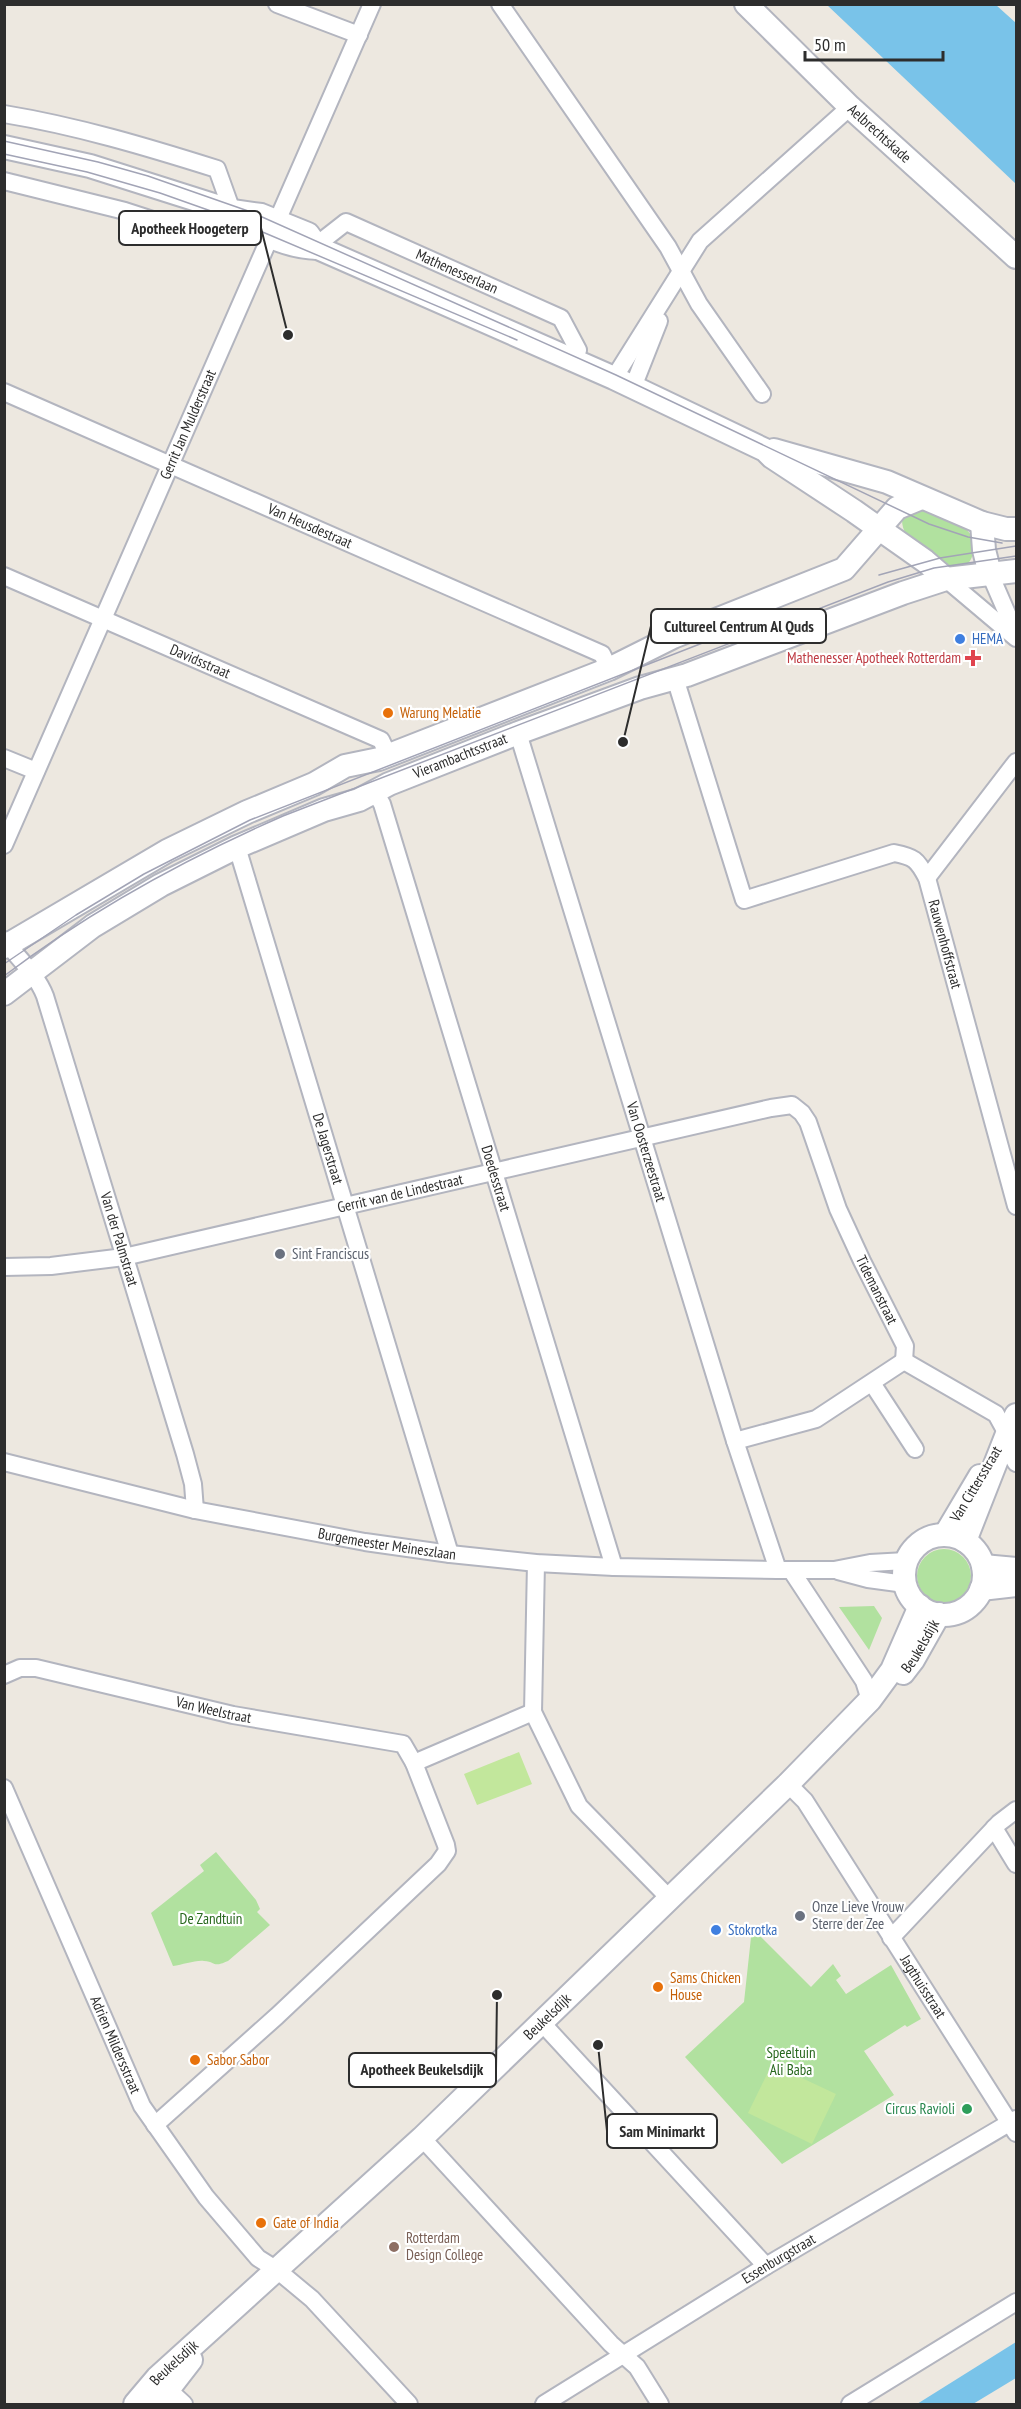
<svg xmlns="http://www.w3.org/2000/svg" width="1021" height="2409" font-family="'PT Sans Narrow',sans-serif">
<rect width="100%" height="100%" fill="#ede8e0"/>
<!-- green -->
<path fill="#b1e19f" d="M924 509C948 519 991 530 968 564L946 568C928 555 901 543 902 518L912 510Z
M917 1576a27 27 0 1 1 54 0a27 27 0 1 1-54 0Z
M874 1606 882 1618 869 1650 839 1607Z
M216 1852 256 1900 260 1909 257 1912 270 1925 228 1961C212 1968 217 1962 204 1961 195 1960 183 1965 173 1966L151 1913 204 1871 200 1865Z
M752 1928 811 1987 833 1964 841 1976 836 1980 846 1994 891 1965 921 2019 907 2027 905 2025 864 2051 894 2095 782 2164 685 2057 744 2002Z"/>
<!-- pitch -->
<path fill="#c2e79c" d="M519 1752 532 1784 477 1805 464 1774Z
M772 2064 836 2094 812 2144 748 2113Z"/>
<!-- water -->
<path fill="#79c3e9" d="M827 5H996L1016 23V184Z
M1016 2342V2378L973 2404H917Z"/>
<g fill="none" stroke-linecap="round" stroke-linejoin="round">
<!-- street casing -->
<g stroke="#b3b5bf" stroke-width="20">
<g id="street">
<path d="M277 4 359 35"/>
<path d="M500 4 668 247 699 304 762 394"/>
<path d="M4 114C77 126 147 147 217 169L232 211 199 235 125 211 4 181"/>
<path id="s1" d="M318 248 323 240 346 222 561 318 578 350 574 360"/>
<path d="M614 378 700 241 850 107"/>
<path d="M633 387 659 321"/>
<path id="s2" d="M4 392 602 654 609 669"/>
<path d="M990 574 1016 634"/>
<path id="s3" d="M4 576 381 740 388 755"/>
<path d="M946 579 1016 638"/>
<path id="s4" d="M675 678 744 900 894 853C914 857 917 859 927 878L1016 1206"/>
<path id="s5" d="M518 733 735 1441 778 1570"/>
<path d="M4 758 36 771"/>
<path id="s6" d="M375 792 382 804 614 1567"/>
<path id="s7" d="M4 845 372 4"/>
<path id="s8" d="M237 847 450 1554"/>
<path d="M927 878 1016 762"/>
<path id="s9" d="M4 940C18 958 37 975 45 996L185 1454 193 1484 195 1510"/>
<path id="s10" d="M4 1267 51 1266 124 1257 771 1108 792 1105 802 1113 808 1122 838 1209 862 1261 905 1346 904 1361"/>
<path d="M904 1361 996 1414 1007 1434 1012 1456 1016 1463"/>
<path d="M872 1383 915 1449"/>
<path d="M735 1441 816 1419 904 1361"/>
<path id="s11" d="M4 1462 195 1510 365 1542 450 1554 536 1563 614 1567 778 1570H834L870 1563 906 1561"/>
<path d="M791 1570 864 1681 870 1700"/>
<path d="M838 1571 868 1579 905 1584"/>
<path id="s12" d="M4 1675 20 1668H36L233 1715 403 1744 414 1763 446 1845 447 1851 438 1864 277 2016 155 2125"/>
<path d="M533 1712 579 1806 670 1899"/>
<path d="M533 1712 536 1563"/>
<path d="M414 1763 533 1712"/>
<path id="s13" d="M788 1784 805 1801 1016 2133"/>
<path id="s14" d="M4 1788 142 2106 206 2197 258 2258 277 2270 312 2299 409 2404"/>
<path d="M994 1828 1016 1864"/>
<path d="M891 1938 999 1823 1016 1810"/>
<path d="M542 2023 766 2266"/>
<path d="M422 2138 611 2344 637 2367 660 2404"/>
<path d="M160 2382 184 2404"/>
<path id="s15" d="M544 2404 766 2266 1016 2119"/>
<path d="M850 2404 1016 2302"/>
</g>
</g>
<!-- secondary casing -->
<g stroke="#b3b5bf" stroke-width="26">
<g id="secondary">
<path id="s16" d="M746 4 850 107 1016 257"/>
<path d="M4 147 90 166 232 211 261 215 308 234 318 248"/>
<path d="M232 211C257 233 285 247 318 248L614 378 765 450 772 457 854 511 925 561 946 579"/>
<path d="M774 450 887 482 982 523 1006 529H1016"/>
<path d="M982 523 984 550 990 574"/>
<path d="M4 947 167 851 247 812 314 784 345 766 379 759 609 669 673 637 844 569 897 508 921 498"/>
<path id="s17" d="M4 994 93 926 161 885 237 847 324 810 359 800 389 784 518 733 640 688 687 675 903 593 946 579 1016 571"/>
<path d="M945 1535 980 1476"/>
<circle cx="944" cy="1575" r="40"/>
<path d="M965 1541 1007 1434 1016 1415"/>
<path d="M983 1566 1016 1569"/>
<path d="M981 1589 1016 1585"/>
<path id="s18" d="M903 1673 913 1660 939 1614"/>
<path id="s19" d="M135 2404 157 2378 422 2138 788 1784 870 1700 892 1670 920 1606"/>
<path d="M157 2404 191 2360"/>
</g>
</g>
<!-- street -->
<use href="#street" stroke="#fff" stroke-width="16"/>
<!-- secondary -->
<use href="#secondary" stroke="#fff" stroke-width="22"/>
<!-- tram -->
<path stroke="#a2a4b6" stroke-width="1.5" d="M4 141 98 162 148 176 251 212 616 375 929 524 968 537 1002 543
M4 154 87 172 160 193 225 216 517 340
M879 575 940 558 1016 546
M4 964 76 915 144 874 250 820 705 642
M4 976C90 911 185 859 283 816L888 582 934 568 1016 556"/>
</g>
<!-- markers -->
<g fill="#3f7fe0" stroke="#fff" stroke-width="2">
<circle cx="960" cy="639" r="6"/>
<circle cx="716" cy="1930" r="6"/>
</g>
<path fill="#e0444e" stroke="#fff" stroke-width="2" d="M970 649h6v6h6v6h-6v6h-6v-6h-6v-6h6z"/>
<g fill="#e8710a" stroke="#fff" stroke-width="2">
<circle cx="388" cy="713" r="6"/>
<circle cx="658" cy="1987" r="6"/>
<circle cx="195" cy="2060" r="6"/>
<circle cx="261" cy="2223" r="6"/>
</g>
<g fill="#6b7280" stroke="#fff" stroke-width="2">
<circle cx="280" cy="1254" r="6"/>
<circle cx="800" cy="1916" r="6"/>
</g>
<circle fill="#2e9e5b" stroke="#fff" stroke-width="2" cx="967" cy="2109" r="6"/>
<circle fill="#8d6e63" stroke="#fff" stroke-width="2" cx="394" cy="2247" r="6"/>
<g text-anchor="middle" stroke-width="4.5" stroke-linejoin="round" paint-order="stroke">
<!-- street labels -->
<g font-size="15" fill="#2d2d2d" stroke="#fff">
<text dy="5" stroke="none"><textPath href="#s16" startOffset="186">Aelbrechtskade</textPath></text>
<text dy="5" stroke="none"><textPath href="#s1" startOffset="160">Mathenesserlaan</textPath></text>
<text dy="5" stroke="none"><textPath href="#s7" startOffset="459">Gerrit Jan Mulderstraat</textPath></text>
<text dy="5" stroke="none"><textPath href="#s2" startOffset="334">Van Heusdestraat</textPath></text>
<text dy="5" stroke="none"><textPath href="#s3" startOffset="214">Davidsstraat</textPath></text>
<text dy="5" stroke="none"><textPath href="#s17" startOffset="518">Vierambachtsstraat</textPath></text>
<text dy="5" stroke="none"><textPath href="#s4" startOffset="502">Rauwenhoffstraat</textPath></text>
<text dy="5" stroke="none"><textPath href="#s8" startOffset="315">De Jagerstraat</textPath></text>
<text dy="5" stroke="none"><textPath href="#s5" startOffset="438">Van Oosterzeestraat</textPath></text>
<text dy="5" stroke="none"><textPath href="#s6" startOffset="405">Doedesstraat</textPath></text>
<text dy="5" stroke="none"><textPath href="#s10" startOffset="404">Gerrit van de Lindestraat</textPath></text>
<text dy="5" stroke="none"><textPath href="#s9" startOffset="324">Van der Palmstraat</textPath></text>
<text dy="5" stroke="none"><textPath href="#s10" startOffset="1011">Tidemanstraat</textPath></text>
<text transform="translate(976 1484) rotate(-59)" y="5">Van Cittersstraat</text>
<text dy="5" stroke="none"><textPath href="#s11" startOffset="392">Burgemeester Meineszlaan</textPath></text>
<text dy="5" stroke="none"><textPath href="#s18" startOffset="32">Beukelsdijk</textPath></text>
<text dy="5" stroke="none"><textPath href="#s12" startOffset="216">Van Weelstraat</textPath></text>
<text dy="5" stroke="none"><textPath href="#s13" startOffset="244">Jagthuisstraat</textPath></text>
<text dy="5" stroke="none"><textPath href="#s19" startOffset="566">Beukelsdijk</textPath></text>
<text dy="5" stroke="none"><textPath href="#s14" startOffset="280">Adrien Mildersstraat</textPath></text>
<text dy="5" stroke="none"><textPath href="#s15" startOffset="276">Essenburgstraat</textPath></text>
<text dy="5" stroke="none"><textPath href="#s19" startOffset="57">Beukelsdijk</textPath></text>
</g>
<!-- shop labels -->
<g font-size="15" fill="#366cbe" stroke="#fff" text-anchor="start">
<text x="972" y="644">HEMA</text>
<text x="728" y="1935">Stokrotka</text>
</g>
<!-- health labels -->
<g font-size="15" fill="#be3a42" stroke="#fff" text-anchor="end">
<text x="961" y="663">Mathenesser Apotheek Rotterdam</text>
</g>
<!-- food labels -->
<g font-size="15" fill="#c56008" stroke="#fff" text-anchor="start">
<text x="400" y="718">Warung Melatie</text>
<text x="670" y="1983">Sams Chicken<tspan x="670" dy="17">House</tspan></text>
<text x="207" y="2065">Sabor Sabor</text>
<text x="273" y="2228">Gate of India</text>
</g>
<!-- worship labels -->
<g font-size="15" fill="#5b616d" stroke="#fff" text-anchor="start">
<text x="292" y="1259">Sint Franciscus</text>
<text x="812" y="1912">Onze Lieve Vrouw<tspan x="812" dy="17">Sterre der Zee</tspan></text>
</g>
<!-- park labels -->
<g font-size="15" fill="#28681e" stroke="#fff">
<text x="211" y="1924">De Zandtuin</text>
<text x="791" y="2058">Speeltuin<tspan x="791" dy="17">Ali Baba</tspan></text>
</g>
<!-- leisure labels -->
<g font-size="15" fill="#27864d" stroke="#fff" text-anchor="end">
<text x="955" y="2114">Circus Ravioli</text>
</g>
<!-- education labels -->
<g font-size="15" fill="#785e54" stroke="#fff" text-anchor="start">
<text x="406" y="2243">Rotterdam<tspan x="406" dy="17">Design College</tspan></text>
</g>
</g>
<!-- callouts -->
<path fill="none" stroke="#2d2d2d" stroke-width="2" d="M288 335L261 228M623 742L651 626M497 1995L496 2070M598 2045L607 2131"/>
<g fill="#2d2d2d" stroke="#fff" stroke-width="2">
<circle cx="288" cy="335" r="6"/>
<circle cx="623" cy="742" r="6"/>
<circle cx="497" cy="1995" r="6"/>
<circle cx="598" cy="2045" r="6"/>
</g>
<g fill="#fff" stroke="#2d2d2d" stroke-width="2">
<rect x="119" y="211" width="142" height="34" rx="6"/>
<rect x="651" y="609" width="175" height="34" rx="6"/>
<rect x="349" y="2053" width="147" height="34" rx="6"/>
<rect x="607" y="2114" width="110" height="34" rx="6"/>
</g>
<g font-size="16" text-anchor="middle" font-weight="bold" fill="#2d2d2d">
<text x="190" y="234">Apotheek Hoogeterp</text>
<text x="739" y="632">Cultureel Centrum Al Quds</text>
<text x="422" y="2075">Apotheek Beukelsdijk</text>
<text x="662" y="2137">Sam Minimarkt</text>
</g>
<!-- border -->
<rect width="1021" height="2409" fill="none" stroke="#2d2d2d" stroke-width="12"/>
<!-- scale -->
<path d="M805 51v9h138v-9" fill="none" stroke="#2d2d2d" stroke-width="3"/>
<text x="814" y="51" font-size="18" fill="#2d2d2d" stroke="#ffffff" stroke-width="4.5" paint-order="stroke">50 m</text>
</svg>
